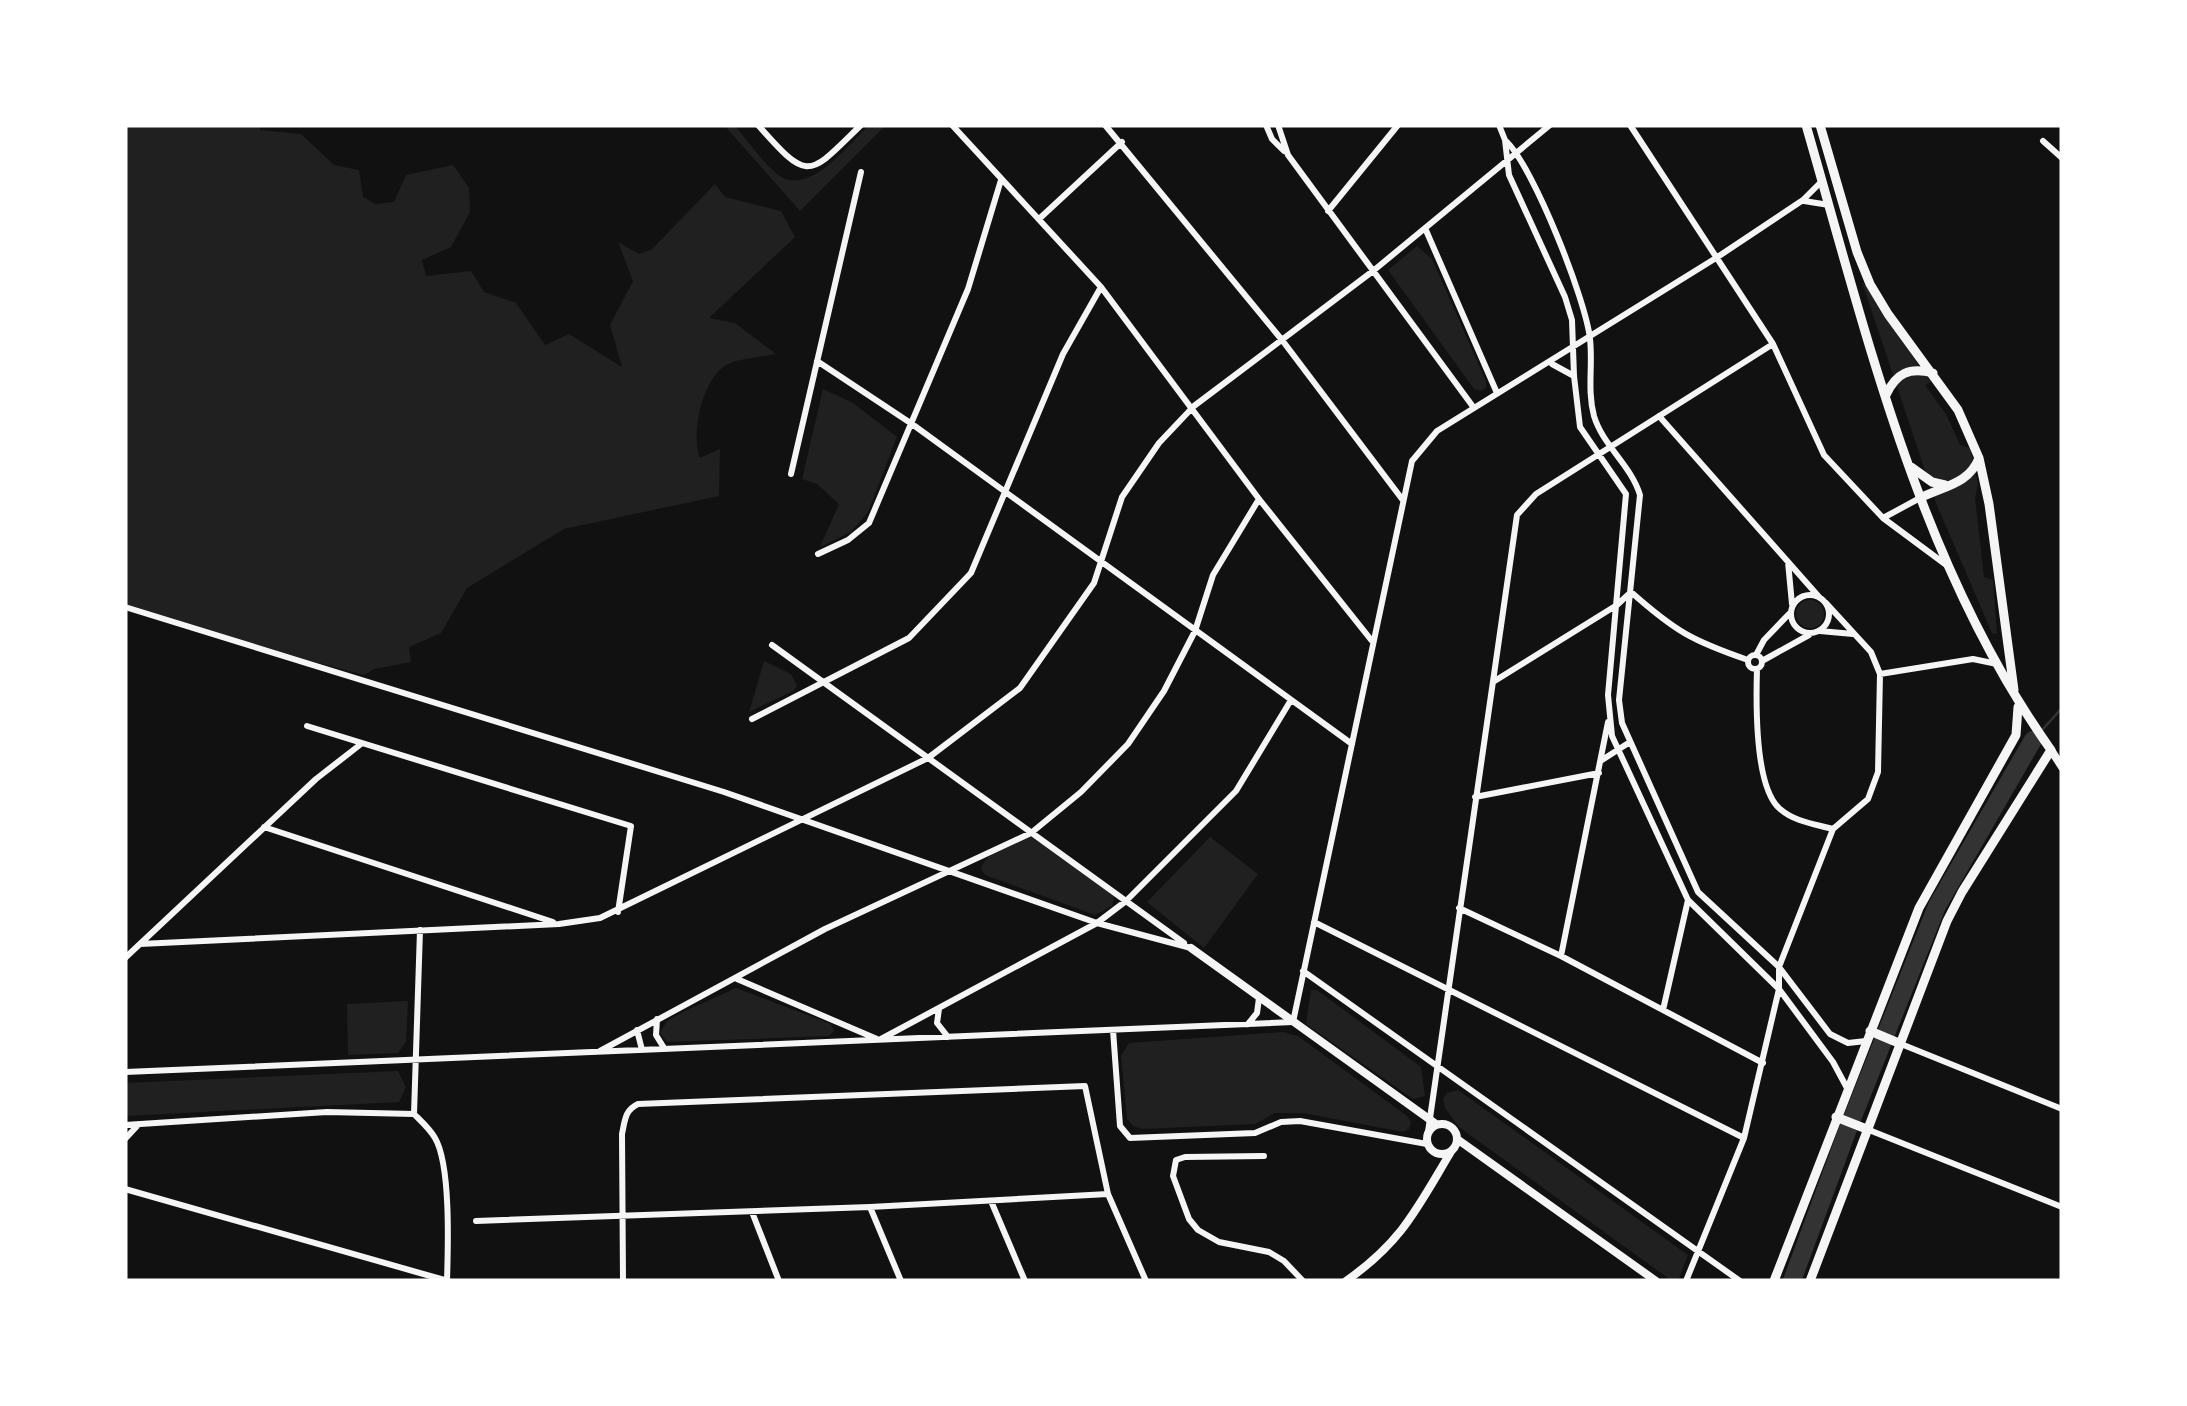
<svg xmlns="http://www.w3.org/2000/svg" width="2187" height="1406" font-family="Jost,sans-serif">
<rect width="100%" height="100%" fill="#111"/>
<!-- green -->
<path fill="#202020" d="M125 125H261L260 130 301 134 334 165 359 170 363 197 375 204 394 202 406 175 453 165 469 188 470 212 451 247 422 260 426 276 471 271 484 292 516 303 545 345 569 334 622 367 610 325 633 281 618 242 639 254 651 250 715 184 725 197 781 211 795 237 709 318 735 323 776 354C761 357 742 358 728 364 703 376 690 434 700 458L720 449 719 496 564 529 467 588 441 633 409 647 411 662 374 669 364 675 125 611Z
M724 125H734C748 141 761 160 777 174 808 199 848 145 869 125H886L800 211Z
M1417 246 1432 259 1486 381V388L1481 391 1474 389 1388 270Z
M1862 282C1892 310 1905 351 1931 382L1925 385 1946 414 1960 445 1970 448 1978 484 1975 498 1984 577 1993 580 1997 634 1992 633 1936 503Z
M823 389 853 403 897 437 868 512 851 532 820 547 839 504 817 484 802 479Z
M1796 614a14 14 0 1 1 28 0a14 14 0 1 1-28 0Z
M764 661 791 674 797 686 793 691 749 712Z
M1032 837 1111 892 1114 897 1112 906 1095 915 985 875 981 869C988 849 1013 844 1032 837Z
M1210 837 1258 874 1204 948 1147 902Z
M736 988 831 1024 834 1031 829 1036 667 1042 660 1033 667 1021 683 1012Z
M1311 990H1317L1421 1067 1425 1096 1413 1099 1306 1024Z
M408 1001 406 1042 398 1053 348 1055 347 1004Z
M1283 1032 1298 1036 1407 1116 1411 1122 1409 1129 1403 1132 1303 1113H1275L1255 1124 1142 1129 1133 1126 1127 1119 1121 1056 1129 1043Z
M398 1071 406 1087 399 1102 125 1116V1083Z
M1458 1090 1688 1255 1678 1281H1672L1459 1127 1445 1108 1443 1099 1447 1093Z"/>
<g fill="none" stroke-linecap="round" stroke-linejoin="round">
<!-- stream -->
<path stroke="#333" stroke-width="2.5" d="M2043 729 2062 708"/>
<!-- river -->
<path stroke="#333" stroke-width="18" d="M1792 1281 1848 1129 1937 906 2033 740"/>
<!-- minor -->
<path stroke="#f5f5f5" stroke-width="6" d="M758 125C809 183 808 177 861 125
M952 125 1101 287 1259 499 1372 641
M1105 125 1282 340 1402 499
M1266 125 1272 139 1284 151
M1278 125 1288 155 1474 408
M1499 125 1505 140 1509 175 1565 297 1572 320 1574 376 1580 427 1626 494 1608 695 1612 736 1688 900 1779 989 1833 1062 1847 1088
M1630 125 1773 344 1824 455 1883 518 1949 567
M2043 141 2062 158
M1507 142C1534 169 1586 300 1590 339 1593 365 1587 390 1594 416 1603 446 1631 465 1640 495L1619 700 1622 723 1698 892 1779 967 1830 1034 1848 1043 1866 1041
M1804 201 1829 205
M1328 211 1398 125
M1039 219 1122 142
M1425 228 1497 393
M817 361 912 424 1352 744
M1552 364 1574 376
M1659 416 1820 598
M791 474 861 172
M1883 518 1920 498
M818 554 848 540 869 523 968 289 1001 180
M1788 562 1792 604
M1791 614a19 19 0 1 1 38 0a19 19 0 1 1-38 0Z
M125 607 724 792 1097 923 1191 948
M1820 631 1853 634
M772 645 1184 943
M1748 662a7 7 0 1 1 14 0a7 7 0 1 1-14 0Z
M1756 655 1764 640 1789 614
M1762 661 1809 635
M1757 669C1756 702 1754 787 1780 809 1795 822 1815 824 1833 829
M1880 674 1973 659 1997 664
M1493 682 1617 605 1631 592C1676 632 1693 641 1748 660
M752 719 909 638 971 573 1063 354 1101 287
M307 726 631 826 618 912
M1602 760 1630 742
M1475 797 1599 773
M264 827 553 922
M1459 908 1561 956 1763 1063
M1314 922 1744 1138
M140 944 559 924 600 918 928 758 1020 688 1094 583 1122 497 1159 443 1194 406 1373 271 1550 125
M1561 956 1608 722
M125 958 316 779 361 744
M1303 971 1740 1281
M737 979 877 1039
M939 1009 937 1023 948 1037
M1663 1010 1688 900
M657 1019 656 1035 664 1048
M1248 1024 1257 1013 1259 998
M637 1030 642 1050
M1113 1030 1120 1126 1130 1138 1255 1133 1281 1122 1300 1121 1427 1144
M881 1039 1097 923 1126 901 1236 791 1291 700
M1901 1044 2062 1109
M600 1051 825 929 1031 833 1081 792 1128 744 1164 691 1195 631 1213 575 1259 499
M125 1072 1293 1022 1412 461 1437 431 1716 258 1803 200 1822 181
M414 1114 420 930
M414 1114C421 1121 430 1129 435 1138 451 1165 448 1248 447 1281
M125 1125 327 1112 414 1114
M1869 1130 2062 1207
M1428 1132 1517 515 1536 494 1773 344
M125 1139 138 1125
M1264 1156 1185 1157 1176 1160 1173 1176 1189 1219 1198 1230 1219 1242 1269 1252 1284 1261 1303 1281
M125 1189 448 1281
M991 1201 1025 1281
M870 1207 901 1281
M752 1212 779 1281
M476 1221 870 1207 1108 1194
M623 1281 622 1134C625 1120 625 1110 638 1104L1085 1086 1108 1194 1146 1281
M1686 1281 1744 1138 1779 989V967L1833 829 1868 799 1878 772 1880 674 1871 652 1826 603"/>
<!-- tertiary -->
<path stroke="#f5f5f5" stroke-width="8" d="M1191 948 1436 1124
M1427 1139a15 15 0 1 1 30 0a15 15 0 1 1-30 0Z
M1457 1139 1656 1281
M1346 1281C1403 1241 1417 1208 1452 1150"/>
<!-- secondary -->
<path stroke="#f5f5f5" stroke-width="8" d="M2051 750 2062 767"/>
<!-- primary -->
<path stroke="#f5f5f5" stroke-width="9" d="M1806 125C1868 339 1920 566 2051 750L1962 892 1947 921 1810 1281
M1820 125 1857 252 1870 284 1888 314 1958 410 1979 458 1989 504 2014 690
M1886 395C1896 373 1909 367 1933 373
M1911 467 1932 482 1945 485
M1920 498C1944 486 1969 484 1979 458
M1870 1031 1901 1044
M1836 1117 1869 1130
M1774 1281 1919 908 2016 735 2018 707"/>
</g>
<!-- border -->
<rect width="2187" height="1406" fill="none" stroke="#ffffff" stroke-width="255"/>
</svg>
